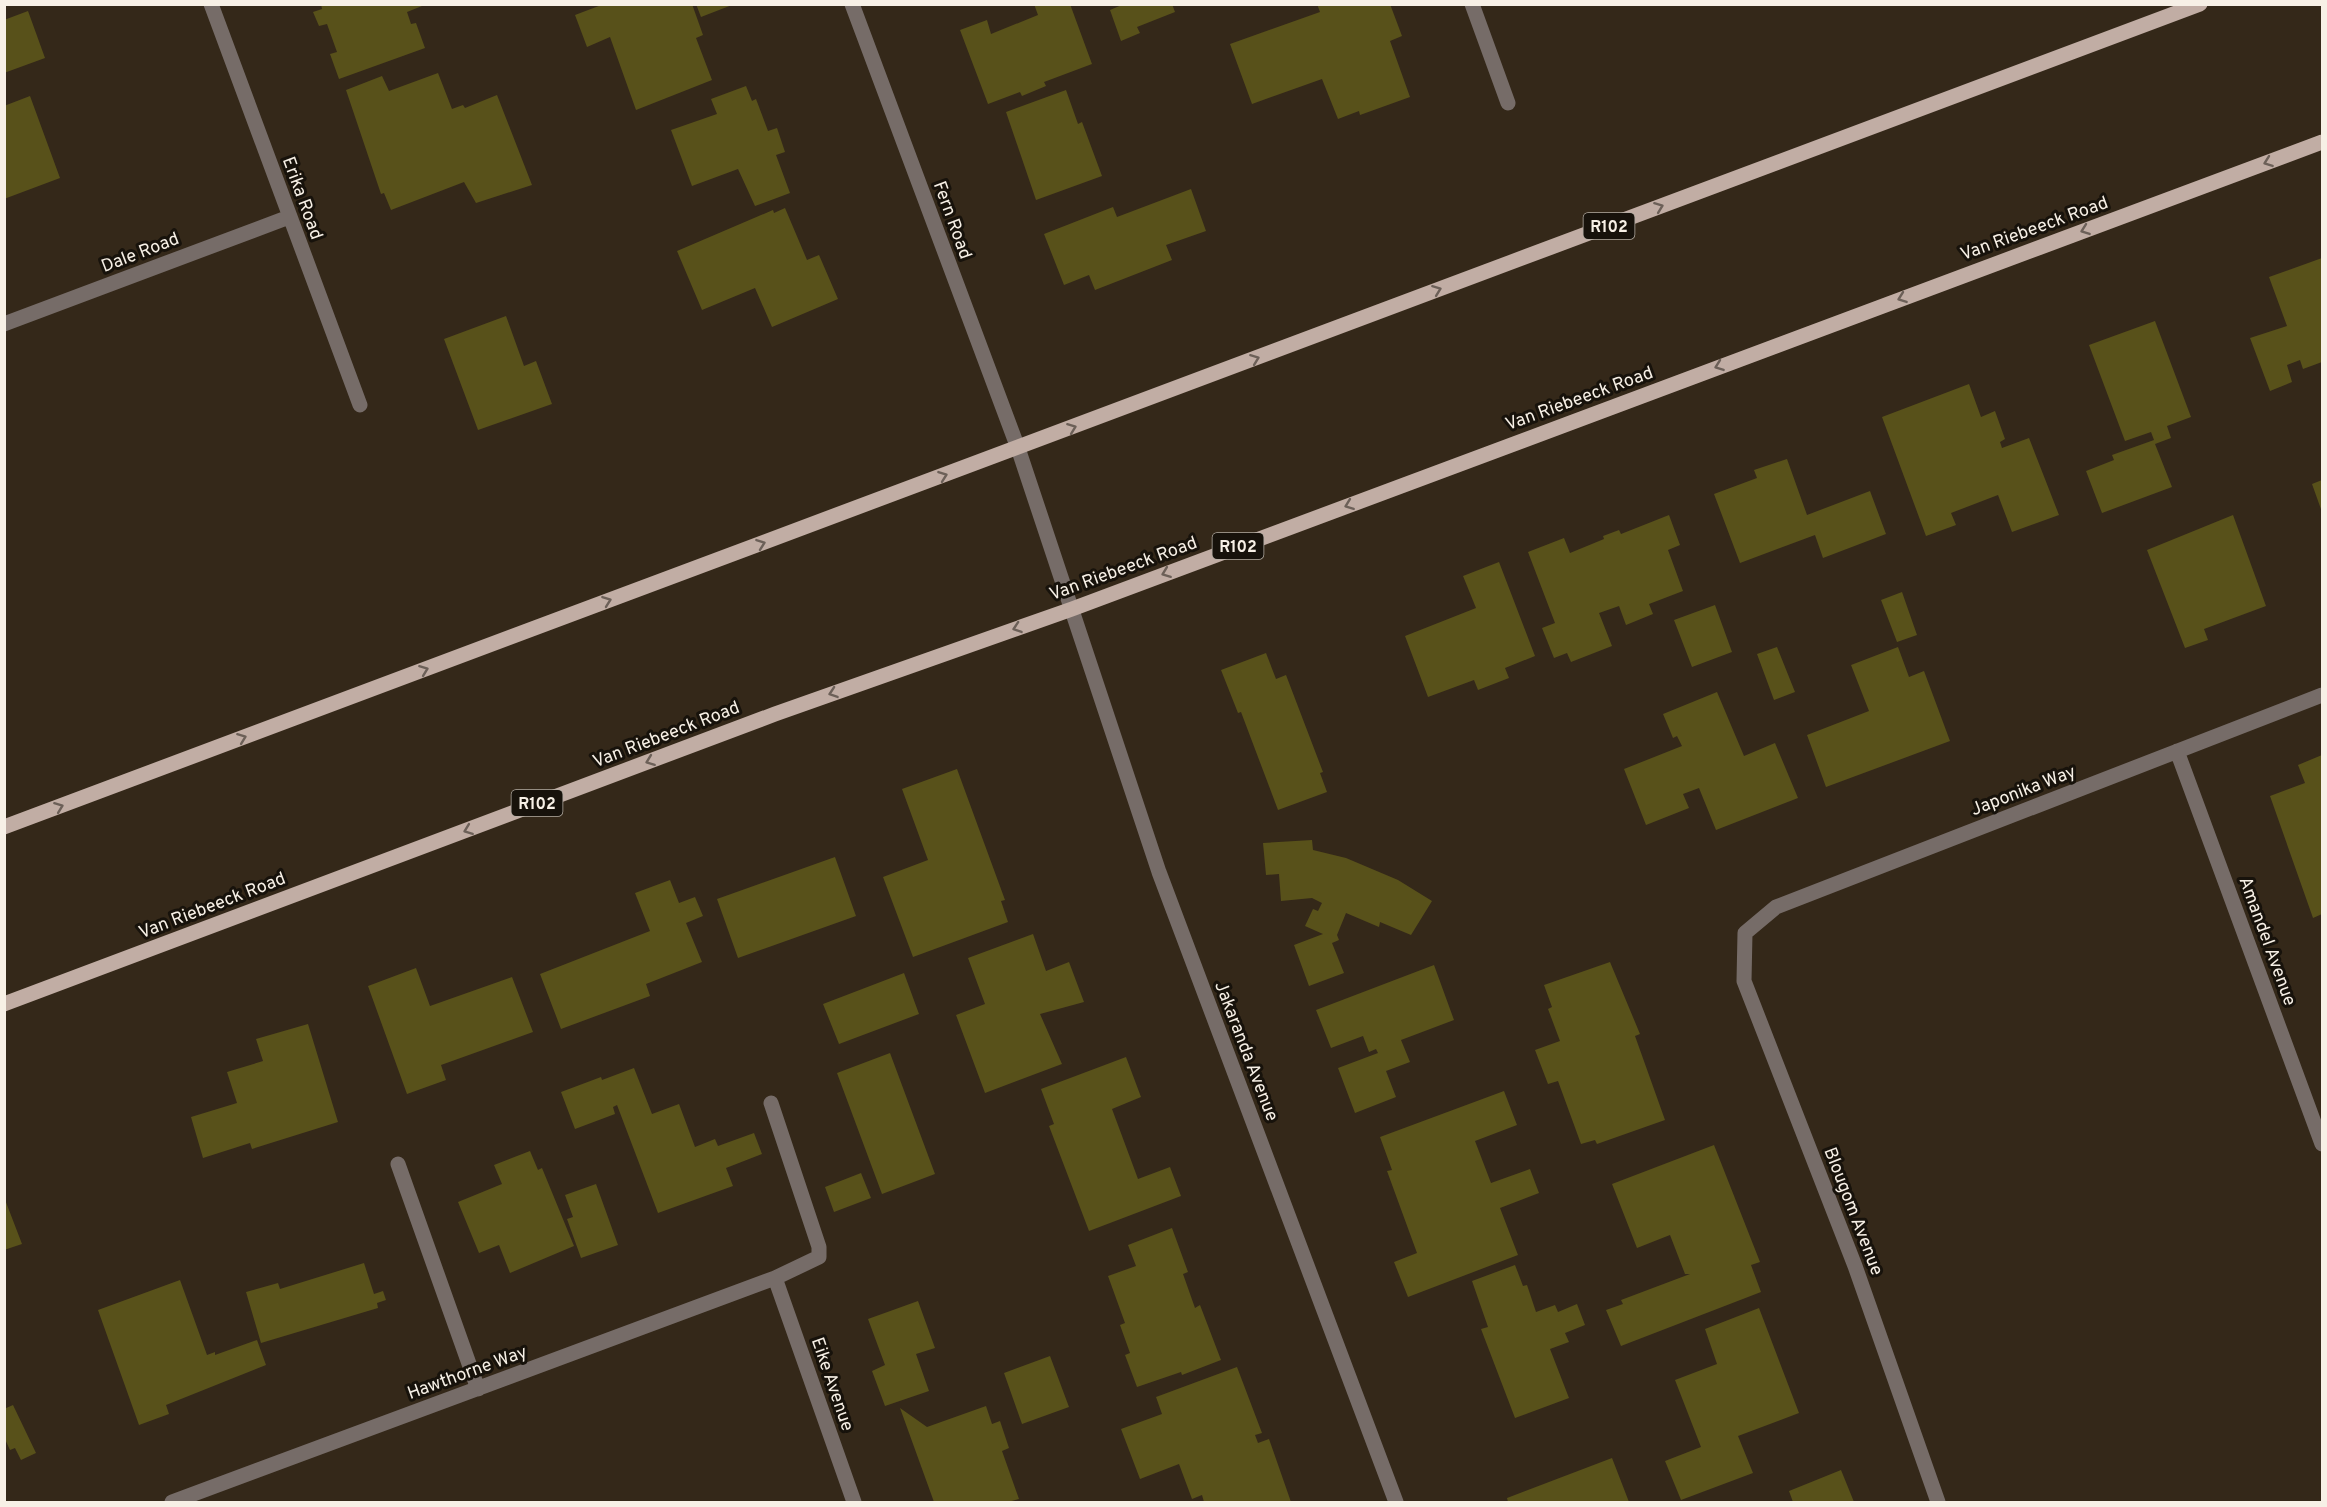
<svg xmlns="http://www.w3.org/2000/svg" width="2327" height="1507" font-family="Overpass,sans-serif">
<rect width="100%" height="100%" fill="#342819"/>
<!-- building -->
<path fill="#58511a" d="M321 4H427L407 12 411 24 416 23 425 48 339 79 330 54 337 52 327 24 319 26 313 12 322 9Z
M604 4H692L703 35 696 38 712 80 636 110 610 37 587 47 575 15Z
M696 4H732V5L701 17Z
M1034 4H1070L1092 64 1044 82 1046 86 1022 96 1020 92 988 104 960 30 987 20 991 34 1038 15Z
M1124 4H1172L1175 12 1137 27 1140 33 1121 41 1110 10Z
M1317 4H1390L1402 36 1390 41 1410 97 1360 115 1359 111 1338 119 1322 79 1252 104 1230 44 1320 12Z
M28 11 45 58 4 73V20Z
M438 73 452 109 463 105 465 108 497 95 532 185 476 203 464 182 391 210 384 193 381 194 346 90 382 76 389 91Z
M746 86 752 101 756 99 768 131 777 128 785 152 776 155 790 193 755 206 738 169 692 186 671 130 717 114 711 99Z
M1066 90 1078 124 1082 122 1102 176 1036 200 1006 112Z
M30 96 60 178 4 199V106Z
M1191 189 1206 231 1166 245 1172 260 1095 290 1089 275 1064 285 1044 234 1113 207 1117 217Z
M785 208 807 260 819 255 838 299 772 327 755 288 702 310 677 251 773 210 774 213Z
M2322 258V362L2303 369 2300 360 2287 365 2292 382 2270 391 2250 338 2287 326 2269 277Z
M506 316 524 366 536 361 552 404 478 430 444 339Z
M2155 321 2191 417 2167 426 2171 438 2155 444 2172 487 2102 513 2086 471 2114 460 2112 455 2154 440 2151 432 2125 441 2089 345Z
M1969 384 1981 417 1995 411 2005 439 2000 442 2002 448 2029 438 2059 515 2012 532 1998 495 1951 513 1956 525 1926 536 1882 417Z
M1787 459 1807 515 1870 491 1886 534 1823 558 1815 535 1740 563 1714 494 1757 478 1754 470Z
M2322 480V512L2312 484Z
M1669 515 1680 545 1668 550 1683 591 1649 604 1653 614 1626 625 1619 606 1599 613 1612 646 1571 662 1567 653 1554 658 1542 628 1555 623 1528 552 1564 538 1570 553 1604 539 1603 536 1619 530 1621 534Z
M2233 515 2266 606 2204 629 2208 640 2185 648 2147 550Z
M1499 562 1535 656 1505 668 1509 678 1478 690 1474 680 1428 697 1405 636 1476 608 1463 576Z
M1902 592 1917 635 1897 642 1881 600Z
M1715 605 1732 652 1692 667 1674 620Z
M1777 647 1795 692 1774 700 1757 654Z
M1898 647 1909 677 1924 671 1950 741 1826 787 1807 735 1869 711 1851 665Z
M1266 653 1276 679 1286 675 1323 772 1320 773 1327 792 1278 810 1241 712 1238 713 1221 670Z
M1717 692 1744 756 1775 743 1798 798 1716 830 1699 788 1683 794 1689 808 1646 825 1624 769 1682 746 1677 736 1673 738 1663 714Z
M2322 755V914L2313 918 2270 796 2305 783 2298 765Z
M957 769 1005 900 1001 901 1008 922 913 957 883 877 928 860 902 789Z
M1312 840 1313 850 1346 858 1398 880 1432 901 1411 935 1380 922 1379 927 1346 913 1337 935 1339 940 1332 943 1344 973 1309 986 1294 945 1323 934 1305 926 1313 909 1318 911 1322 903 1312 898 1281 901 1279 874 1266 875 1263 843Z
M835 857 856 916 738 958 717 899Z
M670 880 679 903 695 897 703 916 686 923 702 962 646 984 650 996 561 1029 540 974 650 931 635 893Z
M1033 934 1046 971 1069 962 1084 1002 1040 1014 1062 1064 985 1093 956 1015 985 1004 968 958Z
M1610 962 1640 1034 1635 1036 1665 1120 1597 1144 1595 1140 1581 1144 1558 1081 1548 1084 1535 1050 1560 1041 1548 1009 1552 1007 1544 985Z
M1434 965 1454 1020 1401 1040 1410 1062 1386 1071 1396 1097 1355 1113 1338 1068 1378 1053 1376 1049 1369 1052 1363 1036 1331 1048 1316 1010Z
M416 968 430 1006 512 977 533 1032 441 1065 446 1080 407 1094 368 986Z
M904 973 919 1014 839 1044 823 1004Z
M308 1024 338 1122 252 1149 250 1143 203 1158 191 1117 237 1103 227 1072 263 1061 256 1039Z
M890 1053 935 1174 882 1194 837 1073Z
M1126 1057 1141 1097 1112 1109 1138 1179 1170 1167 1181 1196 1089 1231 1049 1126 1054 1124 1041 1089Z
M634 1068 652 1114 679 1104 695 1147 715 1139 718 1146 754 1133 762 1154 726 1168 733 1186 658 1213 617 1105 613 1107 615 1114 575 1129 561 1092 601 1077 602 1080Z
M1504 1091 1517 1125 1475 1141 1491 1183 1530 1169 1539 1193 1500 1208 1518 1255 1408 1297 1394 1262 1417 1253 1387 1171 1392 1170 1380 1137Z
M1714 1145 1760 1262 1751 1265 1761 1292 1621 1346 1606 1310 1623 1304 1621 1300 1690 1274H1685L1670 1235 1637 1248 1612 1184Z
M530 1151 538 1170 542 1168 574 1246 510 1273 499 1245 479 1253 458 1202 502 1184 494 1165Z
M861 1173 871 1198 834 1212 825 1187Z
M596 1184 618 1245 581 1258 567 1219 573 1217 565 1195Z
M4 1197 22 1244 4 1250Z
M1172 1228 1188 1272 1183 1274 1195 1308 1200 1305 1221 1360 1182 1375 1181 1372 1137 1387 1125 1355 1130 1353 1120 1325 1125 1323 1108 1276 1136 1266 1128 1245Z
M364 1263 374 1294 383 1291 386 1300 377 1303 378 1308 261 1343 246 1292 278 1283 280 1289Z
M1515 1265 1523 1286 1527 1285 1536 1312 1555 1305 1558 1312 1577 1304 1585 1325 1565 1333 1569 1342 1550 1349 1569 1398 1515 1418 1481 1329 1488 1327 1472 1281Z
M180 1280 207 1355 215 1352V1355L257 1340 266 1365 166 1405 169 1414 139 1425 98 1310Z
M918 1301 935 1348 916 1354 929 1391 885 1406 872 1371 885 1365 868 1319Z
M1759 1308 1799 1413 1738 1436 1753 1473 1681 1500 1665 1461 1701 1447 1675 1380 1717 1364 1705 1329Z
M1050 1356 1069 1407 1022 1424 1004 1373Z
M1237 1367 1262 1433 1255 1435 1258 1443 1269 1439 1291 1502H1204L1202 1495 1192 1499 1179 1464 1140 1479 1121 1429 1162 1414 1156 1397Z
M13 1405 36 1453 21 1460 15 1448 10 1450 4 1437V1409Z
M986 1406 992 1424 1000 1421 1009 1448 1002 1451 1019 1499 1008 1502H934L900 1408 927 1427Z
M1612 1458 1629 1502H1508L1507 1498Z
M1841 1470 1854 1502H1793L1789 1491Z"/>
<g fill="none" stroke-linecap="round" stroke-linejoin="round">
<!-- minor -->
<path stroke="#766c68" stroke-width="15" d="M211 4 360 405
M852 4 1018 448 1159 872 1396 1502
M1472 4 1508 103
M4 324 289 217
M2177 751 2322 1144
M398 1164 478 1389
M775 1278 854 1502
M172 1502 775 1278 819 1257V1247L771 1103
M1938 1502 1855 1266 1744 981 1745 933 1776 907 2322 695"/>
<!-- primary -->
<path stroke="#c1ada4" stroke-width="15" d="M4 827 2200 4
M4 1004 775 714 1072 609 2322 142"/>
</g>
<!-- one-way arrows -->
<defs><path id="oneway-chevron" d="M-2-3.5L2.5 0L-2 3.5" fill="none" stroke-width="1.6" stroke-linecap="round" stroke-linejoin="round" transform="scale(1.5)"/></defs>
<g stroke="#6c6058">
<use href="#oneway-chevron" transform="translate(2268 162) rotate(160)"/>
<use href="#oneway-chevron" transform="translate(1659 207) rotate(-21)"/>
<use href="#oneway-chevron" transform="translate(2085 230) rotate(160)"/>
<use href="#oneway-chevron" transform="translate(1437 290) rotate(-21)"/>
<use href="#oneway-chevron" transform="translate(1902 298) rotate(160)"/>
<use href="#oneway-chevron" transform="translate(1255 359) rotate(-21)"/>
<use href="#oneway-chevron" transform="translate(1719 366) rotate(160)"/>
<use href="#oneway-chevron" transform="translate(1072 428) rotate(-21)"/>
<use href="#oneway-chevron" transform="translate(943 476) rotate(-20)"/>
<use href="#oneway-chevron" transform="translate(1349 505) rotate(159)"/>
<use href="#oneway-chevron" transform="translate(761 544) rotate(-20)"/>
<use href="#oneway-chevron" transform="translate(1166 573) rotate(159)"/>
<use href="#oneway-chevron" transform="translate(607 601) rotate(-20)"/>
<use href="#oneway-chevron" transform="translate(1017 628) rotate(161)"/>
<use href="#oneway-chevron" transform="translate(424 670) rotate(-21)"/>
<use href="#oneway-chevron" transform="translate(833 693) rotate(161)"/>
<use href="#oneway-chevron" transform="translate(242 738) rotate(-21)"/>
<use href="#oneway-chevron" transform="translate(650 761) rotate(159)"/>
<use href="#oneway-chevron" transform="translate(59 807) rotate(-21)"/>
<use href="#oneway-chevron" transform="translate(468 830) rotate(159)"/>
</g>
<g text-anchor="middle" stroke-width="6" stroke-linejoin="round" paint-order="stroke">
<!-- shield labels -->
<g fill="#17120b" stroke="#b4ada4" stroke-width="1.5">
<rect x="1583.5" y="213" width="51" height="26" rx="4.5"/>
<rect x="1212.5" y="533" width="51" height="26" rx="4.5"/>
<rect x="511.5" y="790" width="51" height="26" rx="4.5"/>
</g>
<g font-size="16" font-weight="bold" fill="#f7f0e6">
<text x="1609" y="232">R102</text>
<text x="1238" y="552">R102</text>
<text x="537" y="809">R102</text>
</g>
<!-- street labels -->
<g font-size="18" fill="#f7f0e6" stroke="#17120b">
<text transform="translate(303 198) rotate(70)" y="6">Erika Road</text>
<text transform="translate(953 220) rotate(70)" y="6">Fern Road</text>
<text transform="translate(2034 228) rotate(-20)" y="6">Van Riebeeck Road</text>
<text transform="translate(140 252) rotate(-21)" y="6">Dale Road</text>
<text transform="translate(1579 398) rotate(-20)" y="6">Van Riebeeck Road</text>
<text transform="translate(1123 568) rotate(-20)" y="6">Van Riebeeck Road</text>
<text transform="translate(666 734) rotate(-21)" y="6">Van Riebeeck Road</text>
<text transform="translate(2023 790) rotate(-21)" y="6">Japonika Way</text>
<text transform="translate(212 905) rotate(-21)" y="6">Van Riebeeck Road</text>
<text transform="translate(2268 941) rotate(70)" y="6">Amandel Avenue</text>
<text transform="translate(1247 1051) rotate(69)" y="6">Jakaranda Avenue</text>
<text transform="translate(1854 1211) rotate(69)" y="6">Blougom Avenue</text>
<text transform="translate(467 1372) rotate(-20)" y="6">Hawthorne Way</text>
<text transform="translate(833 1384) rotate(71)" y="6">Eike Avenue</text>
</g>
</g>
<!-- border -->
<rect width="2327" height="1507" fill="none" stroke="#f7f0e6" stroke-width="12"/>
</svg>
